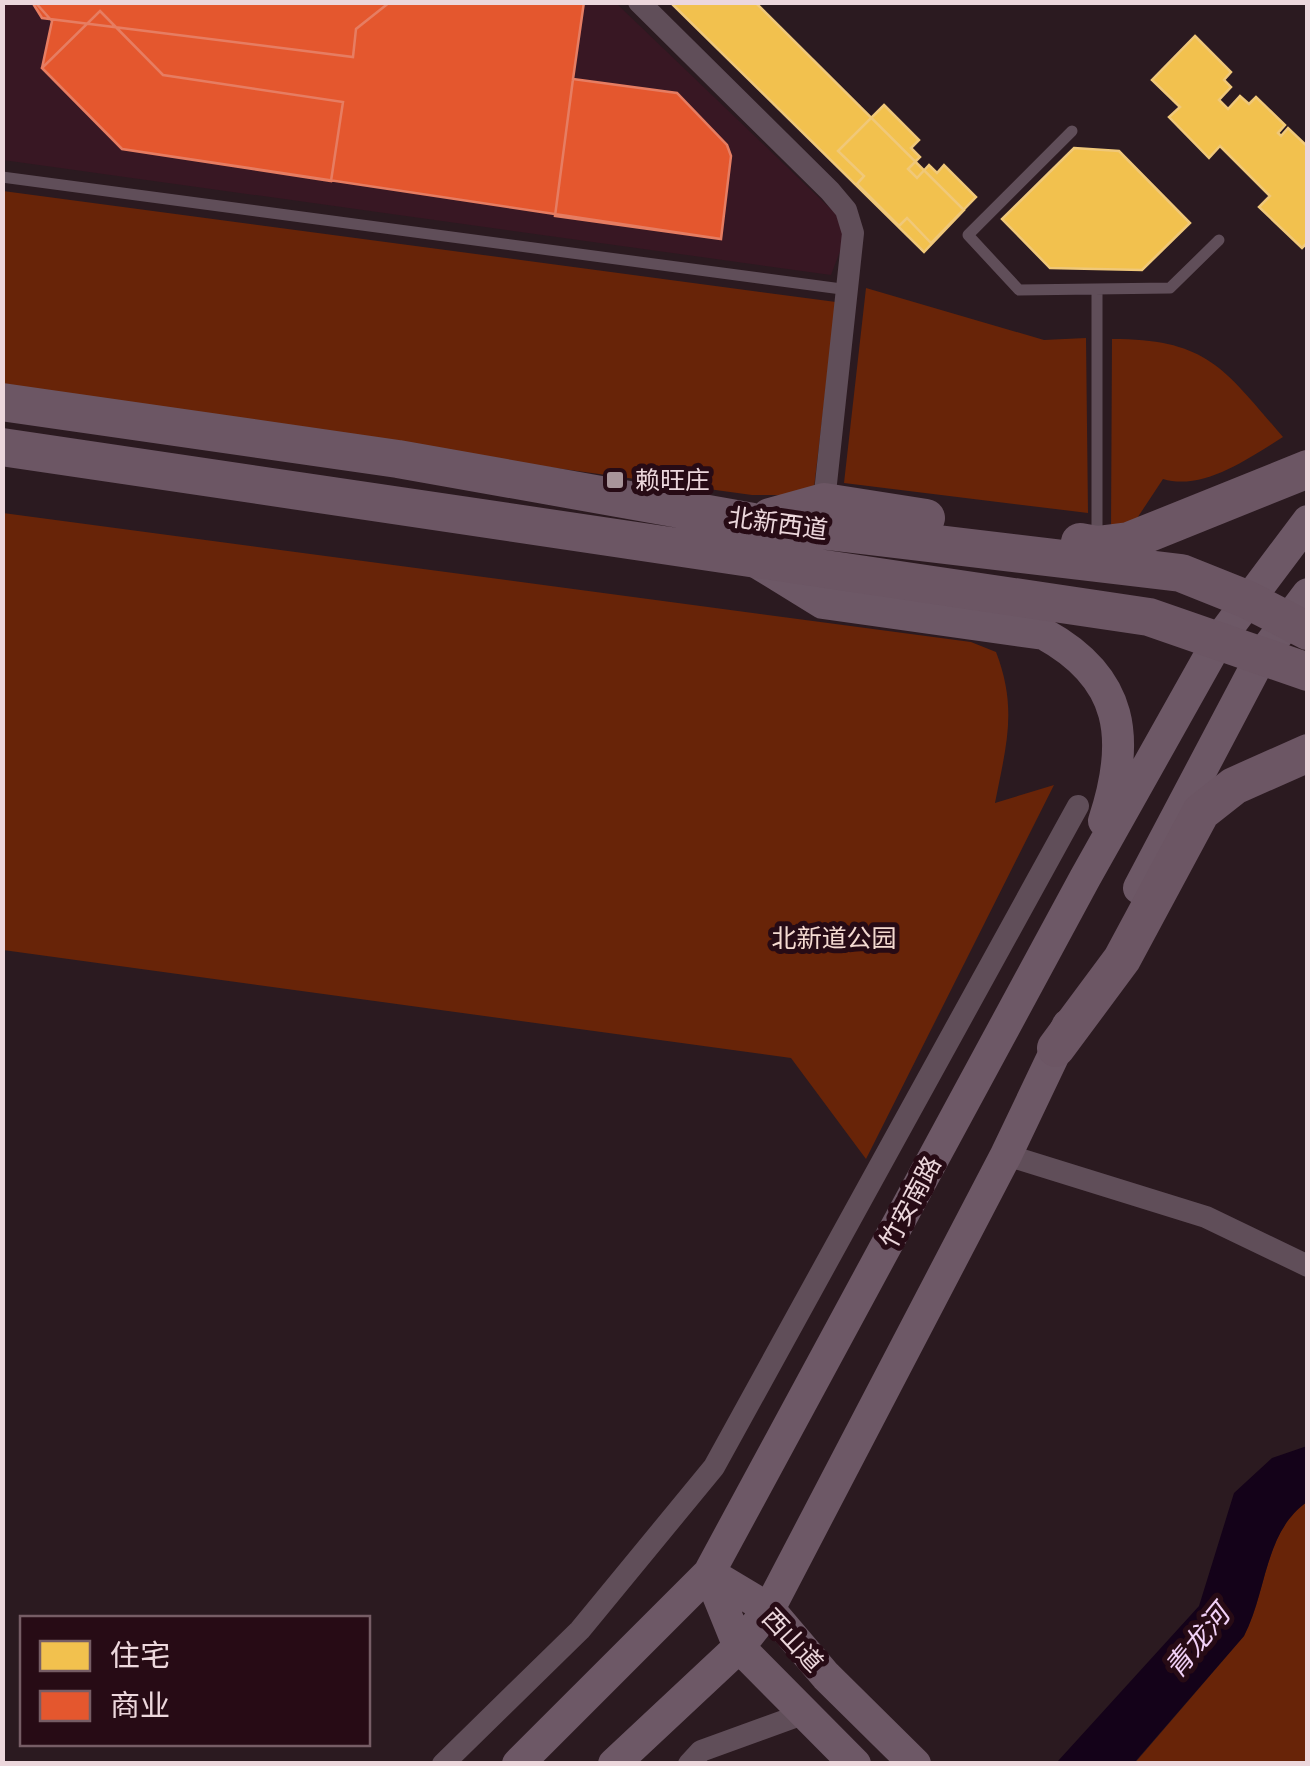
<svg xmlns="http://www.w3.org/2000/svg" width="1310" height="1766" font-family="'Work Sans','Noto Sans SC',sans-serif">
<rect width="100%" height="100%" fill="#2b1a20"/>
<!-- built -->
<path fill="#381723" d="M3 3H616L836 214 845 238 831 275 3 160Z"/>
<!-- green -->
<path fill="#682408" d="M3 191 836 302 814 488 807 495H752L3 392Z
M866 288 1044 340 1086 338 1088 513 844 483Z
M1112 339C1208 339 1224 369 1283 437 1249 458 1203 491 1163 479L1126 535 1111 533Z
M3 513 971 642 996 652C1018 709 1006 746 995 803L1054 785 866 1159 791 1058 3 950Z
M1307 1502V1763L1134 1764 1244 1636C1267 1592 1264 1532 1307 1502Z"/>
<!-- water -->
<path fill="#140219" d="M1307 1446V1502C1264 1532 1267 1592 1244 1636L1134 1763 1058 1761 1199 1606 1234 1493 1272 1458Z"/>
<!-- homes -->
<path fill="#f2c14e" stroke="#f0c879" stroke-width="2.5" d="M670 2H755L964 210 924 252Z
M1195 36 1231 72 1224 80 1231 87 1219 100 1228 109 1240 96 1249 104 1256 97 1285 125 1278 133 1281 136 1288 128 1308 147V242L1302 248 1259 207 1270 196 1220 146 1209 158 1169 117 1180 107 1152 80Z
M884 105 919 140 911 148 920 157 908 169 917 178 929 165 937 173 944 165 976 197 931 243 907 218 899 226 857 184 864 176 838 151Z
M1074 148 1119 151 1190 223 1142 270 1050 268 1002 219Z"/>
<!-- shops -->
<path fill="#e4572e" stroke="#e67d62" stroke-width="2.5" d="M32 2H390L356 29 353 57 42 18Z
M35 2H584L573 79 677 93 727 145 731 156 721 239 122 149 42 68 52 21Z
M100 11 163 75 343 102 331 181 122 149 42 68Z
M573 79 677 93 727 145 731 156 721 239 555 216Z"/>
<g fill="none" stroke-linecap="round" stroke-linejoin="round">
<!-- lane -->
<path stroke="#604e59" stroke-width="11" d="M1072 131 968 235 1019 290 1170 288 1219 240
M2 177 849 290
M1097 289V541"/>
<!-- street -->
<path stroke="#604e59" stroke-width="22" d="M639 2 830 191 846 210 853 233 824 502
M1006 1155 1206 1217 1308 1266
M443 1764 580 1630 714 1467 1078 806
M689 1764 701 1751 803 1714"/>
<!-- secondary -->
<path stroke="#6d5866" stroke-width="32" d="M753 560 823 603 1044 634C1124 678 1131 739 1104 821
M1139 888 1262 655 1308 594
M709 1573 769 1609 826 1676 915 1764
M709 1573 739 1647 855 1764
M518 1764 709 1573 1085 878 1218 641 1308 521
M614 1764 739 1647 769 1609 1006 1155 1068 1025"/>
<!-- primary -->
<path stroke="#6c5664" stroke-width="38" d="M2 402 398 459 753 522 1181 573 1246 599 1308 631
M2 447 1149 617 1308 672
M770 517 824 502 926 518
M1080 542 1097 545 1129 541 1308 469
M1056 1048 1122 959 1201 812 1234 786 1308 753"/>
</g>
<!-- markers -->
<rect fill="#a8959a" stroke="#270b15" stroke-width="4" x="605" y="470" width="20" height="20" rx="5"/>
<g text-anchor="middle" stroke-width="10" stroke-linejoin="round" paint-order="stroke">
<!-- poi labels -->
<g font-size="25" fill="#ecd7dc" stroke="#270b15" text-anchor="start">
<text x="635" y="489">赖旺庄</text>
</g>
<!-- street labels -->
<g font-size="25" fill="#ecd7dc" stroke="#270b15">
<text transform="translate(778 523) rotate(8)" y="9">北新西道</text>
<text transform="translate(910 1202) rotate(-62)" y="9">竹安南路</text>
<text transform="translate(793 1640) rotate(47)" y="9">西山道</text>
</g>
<!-- park labels -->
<g font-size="25" fill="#f4dad1" stroke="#270b15">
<text x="834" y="947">北新道公园</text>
</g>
<!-- water labels -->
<g font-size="28" font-style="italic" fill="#f1d1f7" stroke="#270b15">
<text transform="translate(1197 1641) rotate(-51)" y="10">青龙河</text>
</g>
</g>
<!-- border -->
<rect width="1310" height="1766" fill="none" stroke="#ecd7dc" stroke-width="10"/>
<!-- legend -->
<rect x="20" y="1616" width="350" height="130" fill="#270b15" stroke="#765d65" stroke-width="2.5"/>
<rect x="40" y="1641" width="50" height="30" fill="#f2c14e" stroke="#765d65" stroke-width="2.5"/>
<text x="110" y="1666" font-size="30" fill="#ecd7dc">住宅</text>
<rect x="40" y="1691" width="50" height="30" fill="#e4572e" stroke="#765d65" stroke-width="2.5"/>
<text x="110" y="1716" font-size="30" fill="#ecd7dc">商业</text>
</svg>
